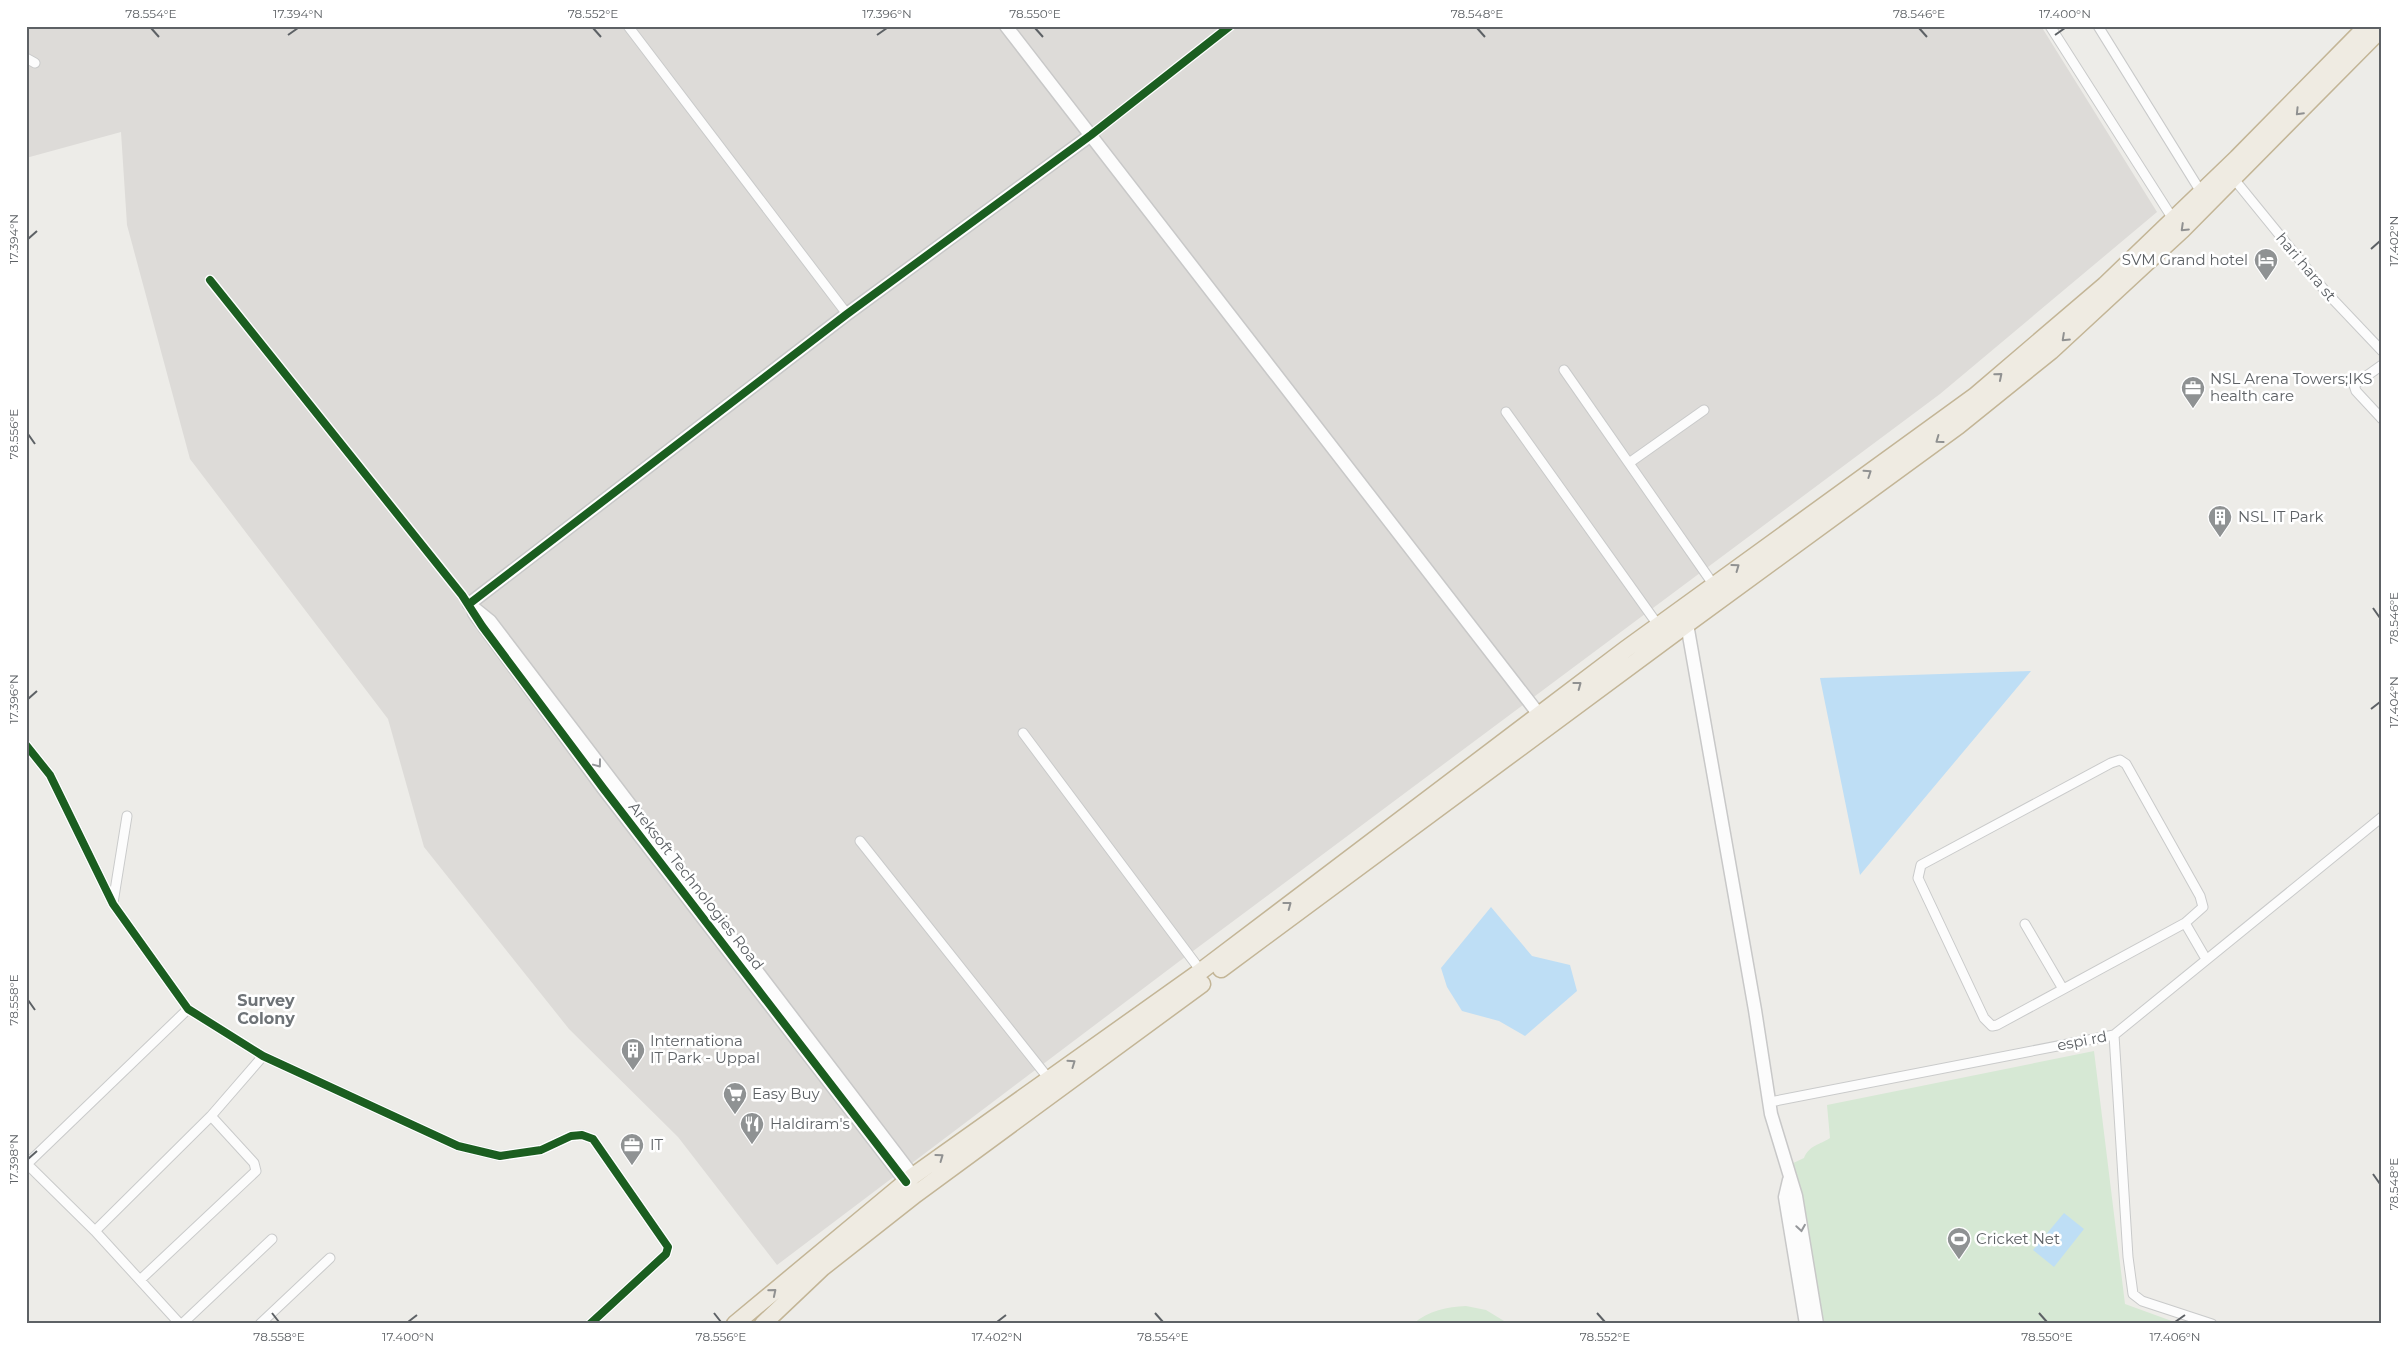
<svg xmlns="http://www.w3.org/2000/svg" width="2408" height="1350" font-family="Montserrat,sans-serif">
<rect width="100%" height="100%" fill="#edece8"/>
<!-- industrial -->
<path fill="#dddbd8" d="M26 26H2041L2157 212 1940 394 1181 960 777 1265 678 1137 569 1029 424 847 388 719 190 459 127 225 121 132 26 158Z"/>
<!-- green -->
<path fill="#d6e8d4" d="M2094 1051 2125 1304 2180 1324H1818L1789 1165 1804 1158C1809 1145 1820 1145 1830 1138L1827 1105Z
M1466 1306 1486 1310 1509 1324H1413C1429 1310 1447 1307 1466 1306Z"/>
<!-- water -->
<path fill="#bedef5" d="M2031 671 1860 875 1820 678Z
M1491 907 1532 956 1570 965 1577 991 1525 1036 1499 1021 1462 1011 1447 987 1441 968Z
M2064 1213 2084 1229 2054 1267 2033 1250Z"/>
<g fill="none" stroke-linecap="round" stroke-linejoin="round">
<!-- street casing -->
<g stroke="#c9caca" stroke-width="11">
<path id="street" d="M628 26 847 314
M2050 26 2173 219
M2098 26 2201 192
M26 58 35 63
M1091 135 1230 26
M2234 179 2326 292 2382 351
M210 280 469 604
M2382 365 2354 385 2356 391 2382 419
M1564 370 1713 584
M1506 412 1658 625
M1629 463 1704 410
M1023 733 1201 971
M26 745 50 775 113 904 188 1009 263 1056 458 1146 500 1156 541 1150 571 1136 582 1135 593 1139 668 1247 666 1254 590 1324
M860 841 1049 1079
M113 903 127 816
M2185 923 1997 1025 1992 1026 1984 1018 1918 878 1921 865 2111 763 2120 760 2126 764 2200 896 2203 907 2185 923 2206 959
M2025 924 2063 989
M2114 1035 2128 1257 2133 1294 2142 1301 2212 1324
M1770 1102 2114 1035 2382 817
M26 1163 95 1231 180 1324
M27 1164 188 1009
M95 1231 211 1116 263 1056
M140 1280 256 1171 254 1163 211 1116
M182 1324 272 1239
M260 1324 330 1258"/>
</g>
<!-- secondary casing -->
<g stroke="#c8c8c8" stroke-width="15">
<path id="secondary" d="M1006 26 1544 721
M469 604 847 314 1091 135
M469 604 490 621 913 1176
M474 613 603 788 906 1182
M1687 624 1755 1010 1771 1114 1796 1196 1817 1324
M1789 1180 1785 1197 1806 1324"/>
</g>
<!-- highway casing -->
<g stroke="#c3b596" stroke-width="19">
<path id="highway" d="M1221 969 1687 624 1958 426 2051 351 2182 230 2382 28
M735 1324 913 1176 1201 971 1626 649 1975 396 2105 285 2237 158 2367 26
M763 1324 822 1268 916 1194 1202 984"/>
</g>
<!-- street -->
<use href="#street" stroke="#fcfcfc" stroke-width="9"/>
<!-- secondary -->
<use href="#secondary" stroke="#fcfcfc" stroke-width="12"/>
<!-- highway -->
<use href="#highway" stroke="#efebe2" stroke-width="16"/>
<!-- cycleway casing -->
<g stroke="#fff" stroke-width="11">
<path id="cycleway" d="M210 280 462 595 482 626 603 788 906 1182
M469 604 847 314 1091 135 1230 26
M26 745 50 775 113 904 188 1009 263 1056 458 1146 500 1156 541 1150 571 1136 582 1135 593 1139 668 1247 666 1254 590 1324"/>
</g>
<!-- cycleway -->
<use href="#cycleway" stroke="#1b5e20" stroke-width="8"/>
</g>
<!-- one-way arrows -->
<defs><path id="oneway-chevron" d="M-2-3.5L2.5 0L-2 3.5" fill="none" stroke-width="1.6" stroke-linecap="round" stroke-linejoin="round" transform="scale(1.25)"/></defs>
<g stroke="#909191">
<use href="#oneway-chevron" transform="translate(2299 112) rotate(134)"/>
<use href="#oneway-chevron" transform="translate(2184 228) rotate(136)"/>
<use href="#oneway-chevron" transform="translate(2065 338) rotate(137)"/>
<use href="#oneway-chevron" transform="translate(1999 376) rotate(-40)"/>
<use href="#oneway-chevron" transform="translate(1939 440) rotate(144)"/>
<use href="#oneway-chevron" transform="translate(1868 473) rotate(-34)"/>
<use href="#oneway-chevron" transform="translate(1736 567) rotate(-36)"/>
<use href="#oneway-chevron" transform="translate(1578 685) rotate(-37)"/>
<use href="#oneway-chevron" transform="translate(1288 905) rotate(-37)"/>
<use href="#oneway-chevron" transform="translate(1072 1063) rotate(-35)"/>
<use href="#oneway-chevron" transform="translate(940 1157) rotate(-36)"/>
<use href="#oneway-chevron" transform="translate(773 1292) rotate(-40)"/>
</g>
<g stroke="#95979a">
<use href="#oneway-chevron" transform="translate(598 764) rotate(53)"/>
<use href="#oneway-chevron" transform="translate(1801 1228) rotate(81)"/>
</g>
<!-- ticks -->
<path fill="none" stroke="#5d6165" stroke-width="2" d="M151 28 159 37M593 28 601 37M1035 28 1043 37M1477 28 1485 37M1919 28 1927 37M288 35 298 28M877 35 887 28M2055 35 2065 28M28 239 37 231M2371 249 2380 241M28 434 35 444M2373 608 2380 618M28 699 37 691M2371 709 2380 702M28 1000 35 1010M28 1159 37 1151M2373 1174 2380 1184M272 1313 279 1322M714 1313 721 1322M1155 1313 1163 1322M1597 1313 1605 1322M2039 1313 2047 1322M408 1322 417 1315M997 1322 1006 1315M2175 1322 2185 1315"/>
<!-- icons -->
<defs>
<g id="hotel-pin" transform="scale(1.25)"><path d="M0 17L-7.5 6A9.5 9.5 0 1 1 7.5 6Z" fill="#8f9293" stroke="#fff"/><path d="M-6-4.5h1.5V1H6V5H4.5V3h-9V5H-6ZM-4 0a1.8 1.8 0 1 1 3.6 0ZM.5 0V-2.5h3Q6-2.5 6 0Z" fill="#fff"/></g>
<g id="office-pin" transform="scale(1.25)"><path d="M0 17L-7.5 6A9.5 9.5 0 1 1 7.5 6Z" fill="#8f9293" stroke="#fff"/><path d="M-6-3h4V-5.5h4V-3h4V5H-6ZM-1-4.5V-3h2v-1.5ZM-6 0V1H6V0Z" fill="#fff"/></g>
<g id="building-pin" transform="scale(1.25)"><path d="M0 17L-7.5 6A9.5 9.5 0 1 1 7.5 6Z" fill="#8f9293" stroke="#fff"/><path d="M-4-6H4V6H1V3H-1V6H-4ZM-2.5-4.3h1.7v1.8h-1.7ZM.8-4.3h1.7v1.8H.8ZM-2.5-1h1.7V.8h-1.7ZM.8-1h1.7V.8H.8Z" fill="#fff"/></g>
<g id="supermarket-pin" transform="scale(1.25)"><path d="M0 17L-7.5 6A9.5 9.5 0 1 1 7.5 6Z" fill="#8f9293" stroke="#fff"/><path d="M-6-5.5h2.5l.6 2H6L4.5 2H-2.5L-4.4-4H-6ZM-1.5 3.2a1.3 1.3 0 1 0 .1 0ZM3 3.2a1.3 1.3 0 1 0 .1 0Z" fill="#fff"/></g>
<g id="restaurant-pin" transform="scale(1.25)"><path d="M0 17L-7.5 6A9.5 9.5 0 1 1 7.5 6Z" fill="#8f9293" stroke="#fff"/><path d="M-5-6h1v4h1v-4h1v4h1v-4h1v5L-1.5 .5V6h-2V.5L-5-1ZM5-6V6H3V1.5H1.5Q1.5-4 5-6Z" fill="#fff"/></g>
<g id="stadium-pin" transform="scale(1.25)"><path d="M0 17L-7.5 6A9.5 9.5 0 1 1 7.5 6Z" fill="#8f9293" stroke="#fff"/><path d="M0-5a6.5 5 0 1 0 0 10a6.5 5 0 1 0 0-10ZM-3.5-1.8h7v3.6h-7Z" fill="#fff"/></g>
</defs>
<g fill-rule="evenodd">
<use href="#hotel-pin" x="2266" y="260"/>
<use href="#office-pin" x="2193" y="388"/>
<use href="#building-pin" x="2220" y="517"/>
<use href="#building-pin" x="633" y="1050"/>
<use href="#supermarket-pin" x="735" y="1094"/>
<use href="#restaurant-pin" x="752" y="1124"/>
<use href="#office-pin" x="632" y="1145"/>
<use href="#stadium-pin" x="1959" y="1239"/>
</g>
<g text-anchor="middle" stroke-width="5" stroke-linejoin="round" paint-order="stroke">
<!-- poi labels -->
<g font-size="15" fill="#5d6165" stroke="#fff" text-anchor="start">
<text x="2248" y="265" text-anchor="end">SVM Grand hotel</text>
<text x="2210" y="384">NSL Arena Towers;IKS<tspan x="2210" dy="17">health care</tspan></text>
<text x="2238" y="522">NSL IT Park</text>
<text x="650" y="1046">Internationa<tspan x="650" dy="17">IT Park - Uppal</tspan></text>
<text x="752" y="1099">Easy Buy</text>
<text x="770" y="1129">Haldiram's</text>
<text x="650" y="1150">IT</text>
<text x="1976" y="1244">Cricket Net</text>
</g>
<!-- street labels -->
<g font-size="15" fill="#5d6165" stroke="#fff">
<text transform="translate(2306 267) rotate(50)" y="5">hari hara st</text>
<text transform="translate(696 886) rotate(52)" y="5">Areksoft Technologies Road</text>
<text transform="translate(2082 1041) rotate(-11)" y="5">espi rd</text>
</g>
<!-- neighbourhood labels -->
<g font-size="16" font-weight="bold" fill="#6e7377" stroke="#fff">
<text x="266" y="1006">Survey<tspan x="266" dy="18">Colony</tspan></text>
</g>
</g>
<!-- border -->
<rect width="2408" height="1350" fill="none" stroke="#ffffff" stroke-width="55"/>
<rect x="28" y="28" width="2352" height="1294" fill="none" stroke="#5d6165" stroke-width="2"/>
<g font-size="12" text-anchor="middle" fill="#5d6165">
<text x="151" y="18">78.554°E</text>
<text x="298" y="18">17.394°N</text>
<text x="593" y="18">78.552°E</text>
<text x="887" y="18">17.396°N</text>
<text x="1035" y="18">78.550°E</text>
<text x="1477" y="18">78.548°E</text>
<text x="1919" y="18">78.546°E</text>
<text x="2065" y="18">17.400°N</text>
<text transform="translate(14 239) rotate(-90)" y="4">17.394°N</text>
<text transform="translate(2394 241) rotate(-90)" y="4">17.402°N</text>
<text transform="translate(14 434) rotate(-90)" y="4">78.556°E</text>
<text transform="translate(2394 618) rotate(-90)" y="4">78.546°E</text>
<text transform="translate(14 699) rotate(-90)" y="4">17.396°N</text>
<text transform="translate(2394 702) rotate(-90)" y="4">17.404°N</text>
<text transform="translate(14 1000) rotate(-90)" y="4">78.558°E</text>
<text transform="translate(14 1159) rotate(-90)" y="4">17.398°N</text>
<text transform="translate(2394 1184) rotate(-90)" y="4">78.548°E</text>
<text x="279" y="1341">78.558°E</text>
<text x="408" y="1341">17.400°N</text>
<text x="721" y="1341">78.556°E</text>
<text x="997" y="1341">17.402°N</text>
<text x="1163" y="1341">78.554°E</text>
<text x="1605" y="1341">78.552°E</text>
<text x="2047" y="1341">78.550°E</text>
<text x="2175" y="1341">17.406°N</text>
</g>
</svg>
